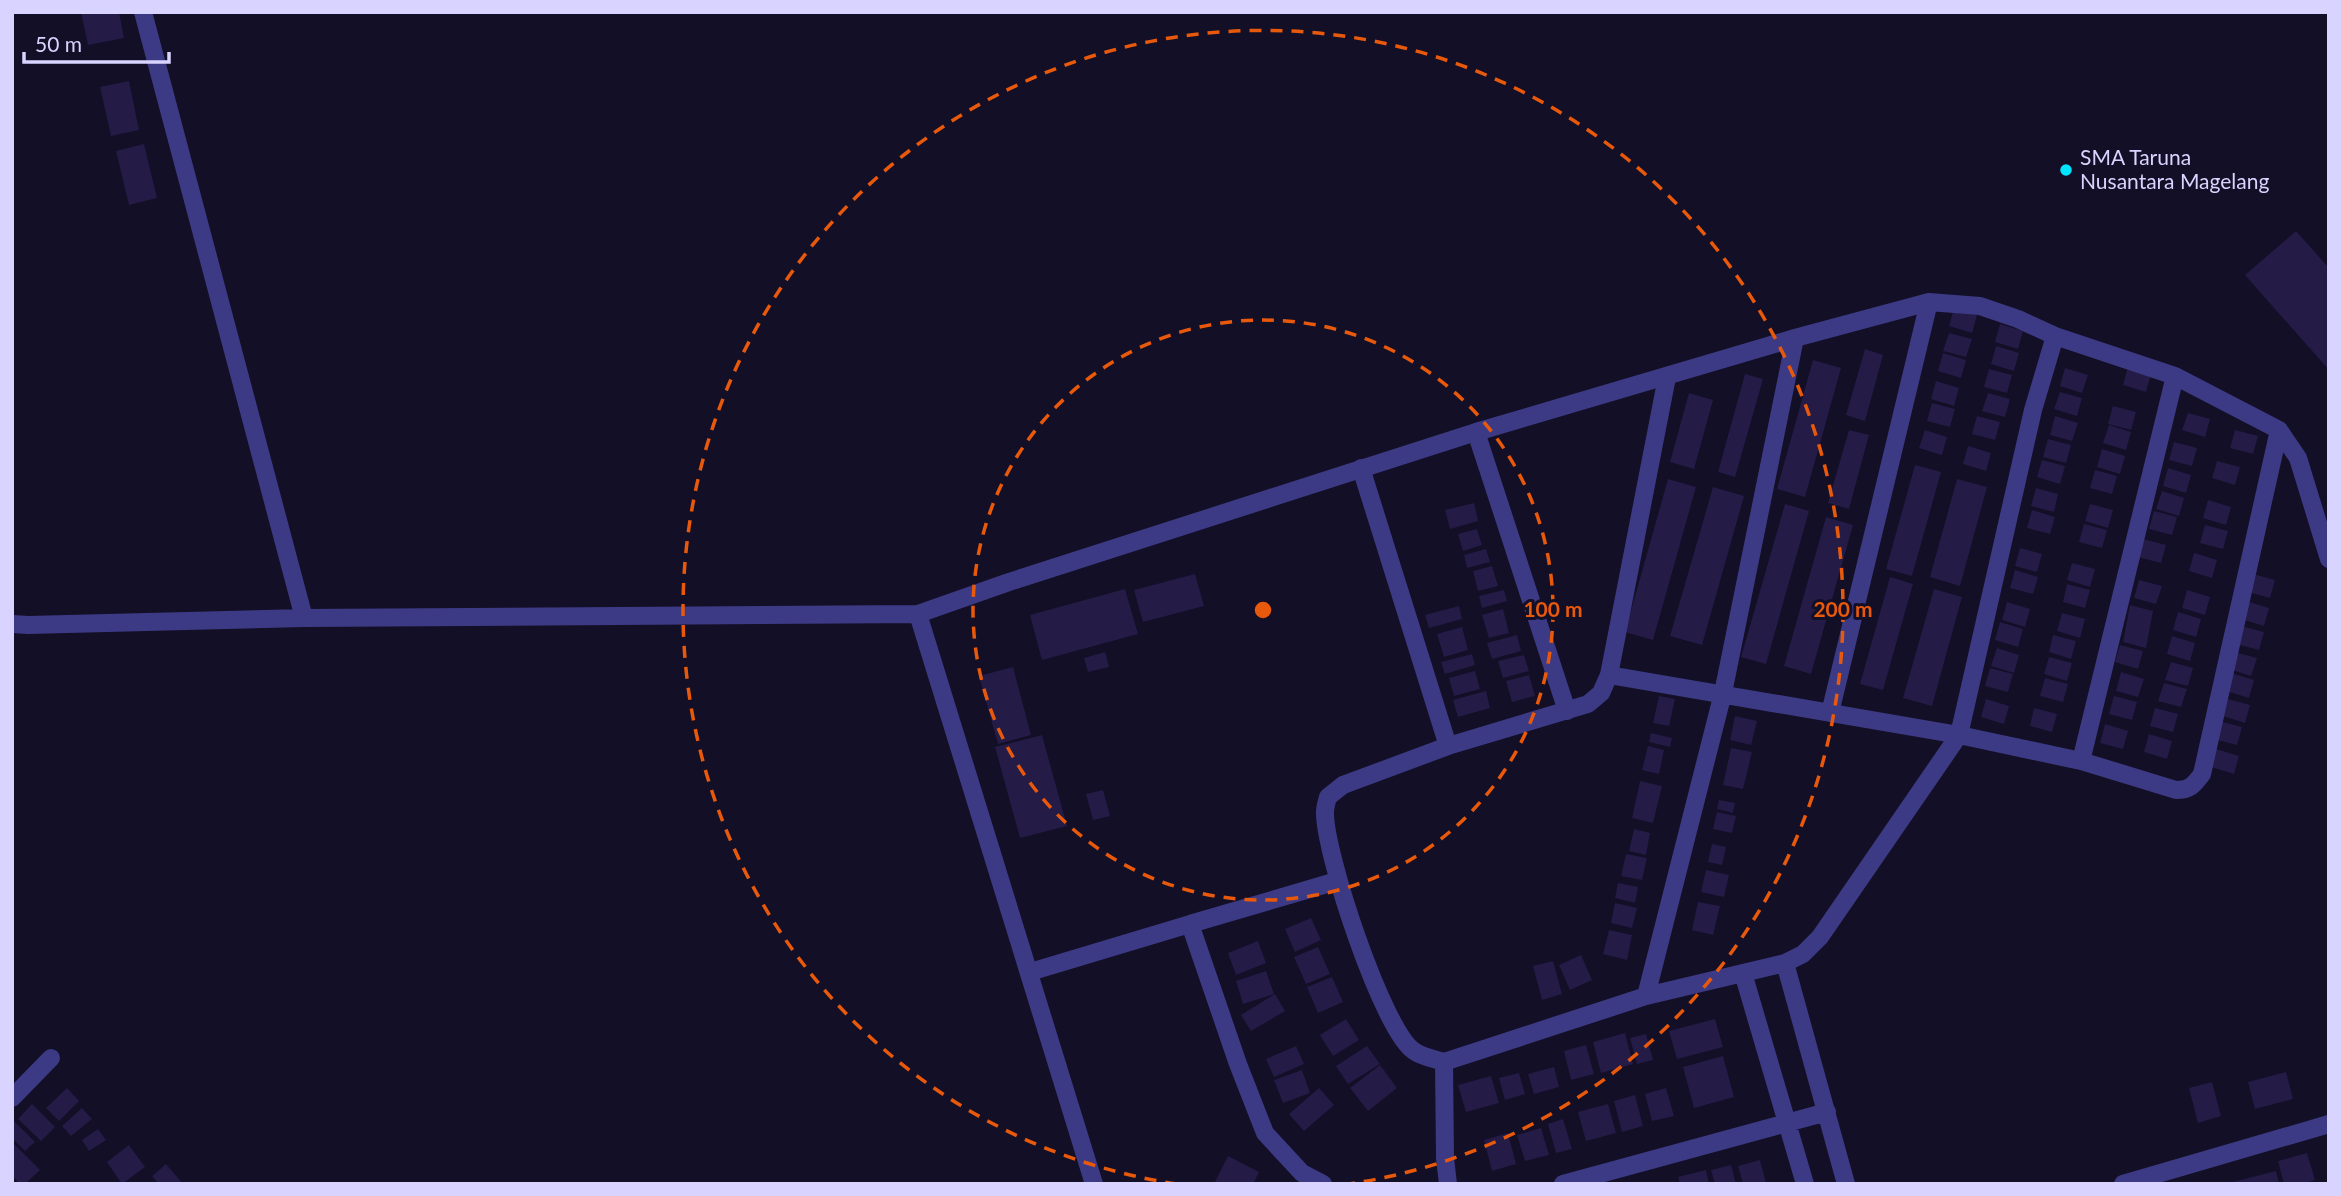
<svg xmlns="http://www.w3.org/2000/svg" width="2341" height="1196" font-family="Lato,sans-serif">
<rect width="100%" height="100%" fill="#130f26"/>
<!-- building -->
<path fill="#241b47" d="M81 12H119L124 38 88 45Z
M129 81 139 130 111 136 100 87Z
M144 144 157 198 129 205 116 151Z
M2296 231 2329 268V370L2245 275Z
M1954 308 1977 315 1972 333 1949 326Z
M2000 324 2023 331 2018 349 1995 342Z
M1949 333 1972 339 1966 357 1943 351Z
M1996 346 2019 353 2014 371 1991 364Z
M1865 349 1883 355 1865 421 1846 415Z
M1943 353 1966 360 1961 378 1938 371Z
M1813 360 1841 368 1805 497 1777 489Z
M2128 367 2151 374 2146 392 2123 385Z
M2065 368 2088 375 2082 393 2060 386Z
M1989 369 2012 375 2007 393 1984 387Z
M1745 374 1763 379 1735 477 1718 472Z
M1936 381 1959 388 1954 406 1931 399Z
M2060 392 2082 398 2077 416 2054 409Z
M1689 393 1713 400 1694 469 1670 462Z
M1988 393 2010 399 2005 417 1982 411Z
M1932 403 1955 409 1950 427 1927 421Z
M2113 406 2136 412 2131 430 2108 424Z
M2188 413 2210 419 2205 437 2182 430Z
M1977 416 2000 422 1995 440 1972 434Z
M2055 416 2078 423 2072 441 2050 435Z
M2109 425 2131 432 2126 450 2103 443Z
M1849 430 1869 435 1849 509 1828 503Z
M1925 430 1947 437 1942 455 1919 448Z
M2235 430 2258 436 2253 454 2230 448Z
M2048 439 2071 445 2066 463 2043 457Z
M2174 442 2197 448 2192 466 2169 460Z
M1968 446 1991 453 1986 471 1963 464Z
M2102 449 2125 456 2120 474 2097 467Z
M2042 460 2065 466 2060 484 2037 477Z
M2217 461 2240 467 2235 485 2212 478Z
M1915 465 1941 472 1912 576 1886 569Z
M2168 468 2191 475 2186 493 2163 486Z
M2095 470 2117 476 2112 494 2090 488Z
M1668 479 1696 487 1653 640 1625 632Z
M1957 479 1987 487 1960 586 1930 577Z
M1713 487 1744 496 1702 645 1670 636Z
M2036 488 2058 494 2054 512 2031 506Z
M2162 491 2184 498 2179 516 2156 509Z
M2208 500 2231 507 2226 525 2203 518Z
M1474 503 1478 521 1450 529 1445 510Z
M1785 504 1809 511 1766 664 1741 657Z
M2090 504 2113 510 2108 528 2085 521Z
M2032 510 2055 517 2050 534 2027 528Z
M2154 511 2177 517 2172 535 2149 529Z
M1826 517 1853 525 1811 674 1784 666Z
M2084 524 2107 530 2102 548 2079 542Z
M2205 525 2228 531 2223 549 2200 543Z
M1477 529 1482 545 1463 551 1458 534Z
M2143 539 2166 545 2161 563 2138 557Z
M2020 548 2042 554 2037 572 2015 566Z
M1486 549 1490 562 1467 568 1464 555Z
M2194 553 2217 560 2212 578 2189 571Z
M2072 563 2095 569 2090 587 2067 580Z
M1492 566 1498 586 1478 591 1473 571Z
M2015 570 2038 577 2033 594 2010 588Z
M1195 574 1204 606 1143 622 1134 590Z
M2253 574 2275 580 2270 598 2248 592Z
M1890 577 1913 584 1883 690 1860 684Z
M2139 580 2162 586 2156 604 2134 598Z
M2067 584 2090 590 2085 608 2063 602Z
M1125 589 1138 634 1042 660 1030 615Z
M1934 589 1962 597 1932 706 1903 698Z
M1504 590 1507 601 1482 608 1479 596Z
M2187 590 2210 597 2205 615 2182 608Z
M2246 601 2269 608 2264 626 2241 619Z
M2007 602 2030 609 2025 627 2002 620Z
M2130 605 2153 611 2146 648 2123 642Z
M1459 606 1462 619 1429 628 1425 615Z
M1503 609 1509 633 1489 638 1482 615Z
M2178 612 2201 619 2196 637 2173 630Z
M2062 613 2085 619 2080 638 2057 631Z
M2000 622 2023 629 2018 647 1995 640Z
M2241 626 2264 632 2259 650 2236 644Z
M1462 627 1468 650 1444 657 1437 634Z
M1517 635 1521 651 1492 659 1487 643Z
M2053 635 2076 641 2071 659 2049 652Z
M2172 636 2195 643 2190 661 2167 654Z
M2120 645 2143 651 2138 669 2115 662Z
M1997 648 2019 655 2014 673 1991 666Z
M1105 652 1109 667 1088 672 1084 658Z
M2234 652 2257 658 2251 676 2229 669Z
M1472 654 1475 665 1445 674 1441 662Z
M1524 655 1529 671 1503 678 1498 661Z
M2049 657 2072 663 2067 681 2044 674Z
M2171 662 2193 668 2188 686 2165 680Z
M1013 667 1031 735 998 744 979 676Z
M1990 668 2013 674 2008 692 1985 686Z
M1475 671 1480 689 1454 696 1449 678Z
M2121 672 2144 679 2138 697 2116 691Z
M2231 673 2254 680 2249 698 2226 691Z
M1529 675 1535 696 1512 702 1506 681Z
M2045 678 2068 684 2063 702 2040 696Z
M2164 683 2187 689 2181 707 2158 701Z
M1486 691 1490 708 1458 717 1453 700Z
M1659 696 1675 699 1669 726 1653 723Z
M2114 696 2137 702 2132 720 2109 714Z
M1986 699 2009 706 2004 724 1981 717Z
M2228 699 2250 705 2245 723 2223 716Z
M2034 708 2057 714 2052 732 2030 726Z
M2155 708 2178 714 2173 732 2150 726Z
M1735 716 1757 721 1751 745 1730 740Z
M2219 721 2242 727 2237 745 2214 739Z
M2105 724 2128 731 2123 749 2100 743Z
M1651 733 1672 738 1670 747 1649 742Z
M2149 734 2172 741 2167 759 2144 752Z
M1042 735 1067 826 1020 838 995 747Z
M1648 746 1664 750 1659 774 1642 770Z
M1731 748 1752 752 1743 789 1723 785Z
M2216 749 2239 756 2234 774 2211 767Z
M1640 781 1662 786 1653 823 1632 818Z
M1103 790 1110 816 1093 820 1086 794Z
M1719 800 1735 803 1733 813 1717 809Z
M1717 812 1736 816 1732 833 1713 829Z
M1634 829 1650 833 1646 855 1629 851Z
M1712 844 1726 847 1722 865 1708 862Z
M1626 854 1647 858 1642 880 1621 876Z
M1706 870 1729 875 1724 897 1701 892Z
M1618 883 1638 887 1635 903 1615 898Z
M1698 902 1720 906 1713 935 1692 930Z
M1615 903 1637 908 1632 928 1611 923Z
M1311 918 1321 940 1295 952 1285 929Z
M1609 930 1632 935 1627 960 1603 954Z
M1258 941 1266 963 1236 975 1228 953Z
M1318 947 1330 974 1306 984 1294 957Z
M1581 955 1592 980 1570 990 1559 965Z
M1553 961 1562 994 1542 1000 1533 966Z
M1266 971 1274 994 1243 1004 1236 981Z
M1332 977 1343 1002 1318 1013 1307 987Z
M1275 994 1285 1011 1251 1031 1241 1015Z
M1346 1019 1359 1040 1333 1056 1320 1035Z
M1715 1019 1723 1047 1677 1059 1669 1031Z
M1625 1033 1633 1064 1601 1073 1593 1042Z
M1646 1034 1653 1060 1637 1064 1630 1038Z
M1586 1045 1594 1074 1571 1080 1564 1051Z
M1296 1046 1304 1064 1274 1077 1266 1059Z
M1367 1046 1380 1064 1348 1084 1336 1066Z
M1723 1056 1734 1097 1694 1108 1683 1067Z
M1380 1065 1397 1088 1368 1111 1350 1088Z
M1554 1067 1559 1087 1534 1094 1528 1074Z
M1302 1070 1310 1093 1283 1103 1274 1080Z
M2286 1072 2293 1099 2255 1109 2248 1082Z
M1519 1073 1525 1094 1505 1100 1499 1078Z
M1491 1076 1499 1103 1466 1112 1458 1085Z
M2212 1082 2221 1116 2198 1123 2189 1088Z
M67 1088 79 1101 59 1121 46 1108Z
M1319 1088 1334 1105 1304 1131 1289 1114Z
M1666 1088 1674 1116 1652 1121 1645 1094Z
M1635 1095 1643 1126 1622 1132 1614 1101Z
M32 1104 55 1127 41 1141 18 1119Z
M1608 1104 1616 1133 1586 1141 1578 1112Z
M82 1108 92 1119 71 1136 62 1126Z
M12 1119 35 1142 25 1151 12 1138Z
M1563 1119 1572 1149 1556 1153 1548 1124Z
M1541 1128 1549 1155 1525 1161 1517 1135Z
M98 1129 106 1140 89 1151 82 1140Z
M1508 1133 1516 1164 1492 1171 1484 1140Z
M12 1142 40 1170 25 1184H20L12 1176Z
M129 1145 145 1167 122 1184 107 1162Z
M2307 1153 2315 1180 2302 1184H2284L2278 1161Z
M1228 1156 1259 1172 1253 1184H1214Z
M1760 1160 1766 1183 1743 1184 1738 1166Z
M166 1164 183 1184H159L152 1176Z
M1731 1165 1736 1184H1715L1711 1170Z
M1706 1170 1709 1184H1680L1678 1177Z
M2276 1171 2279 1184H2230L2229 1183Z"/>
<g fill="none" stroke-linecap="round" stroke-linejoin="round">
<!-- street -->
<path stroke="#3d3a85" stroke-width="18" d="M143 12 304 618
M2055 336 2175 376 2279 430 2298 458 2329 559
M1476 432 1567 711
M1361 468 1448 746
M918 614 1094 1184
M12 624 28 625 304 618 918 614 1009 582 1476 432 1795 338 1929 302 1980 306 2018 319 2055 336 2033 410 1959 735 1820 937 1803 954 1785 963 1646 996 1444 1062 1445 1158 1448 1184
M1609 675 1959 735 2081 761 2176 790C2190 790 2194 785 2202 774L2279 430
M1830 713 1929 302
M2081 761 2175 376
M1785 963 1846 1184
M1030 972 1190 924
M1743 973 1805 1184
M1646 996 1723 693 1795 338
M1444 1062C1435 1059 1422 1057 1414 1051 1383 1031 1324 852 1325 812 1325 807 1327 801 1328 797L1343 785 1448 746 1588 704 1601 693 1609 675 1667 377
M12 1098 51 1058
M1323 1184 1302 1173 1265 1133 1238 1064 1190 924 1337 881
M1563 1184 1827 1112
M2123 1184 2329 1124"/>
</g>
<!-- distance rings -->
<g fill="none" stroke="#e8590c" stroke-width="3.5" stroke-dasharray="12 9">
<circle cx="1263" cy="610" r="290"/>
<path d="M1177 1184A580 580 0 1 1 1349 1184"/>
</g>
<!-- markers -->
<circle fill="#00e5ff" stroke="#130f26" stroke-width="2.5" cx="2066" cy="170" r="7"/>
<g text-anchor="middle" stroke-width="6" stroke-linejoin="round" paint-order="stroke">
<!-- poi labels -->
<g font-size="21" fill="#d9d4ff" stroke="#130f26" text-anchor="start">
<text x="2080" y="165">SMA Taruna<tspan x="2080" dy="24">Nusantara Magelang</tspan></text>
</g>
</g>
<circle cx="1263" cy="610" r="10" fill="#e8590c" stroke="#130f26" stroke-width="3.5"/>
<g font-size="21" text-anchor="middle" font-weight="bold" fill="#e8590c" stroke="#130f26" stroke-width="6" stroke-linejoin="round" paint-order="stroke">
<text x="1553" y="617">100 m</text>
<text x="1843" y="617">200 m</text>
</g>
<!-- border -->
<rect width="2341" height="1196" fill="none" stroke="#d9d4ff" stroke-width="28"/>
<!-- scale -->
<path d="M24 52v10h145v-10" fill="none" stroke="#d9d4ff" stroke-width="3.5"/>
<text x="35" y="52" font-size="21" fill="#d9d4ff" stroke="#130f26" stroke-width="5" paint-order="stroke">50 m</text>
</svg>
